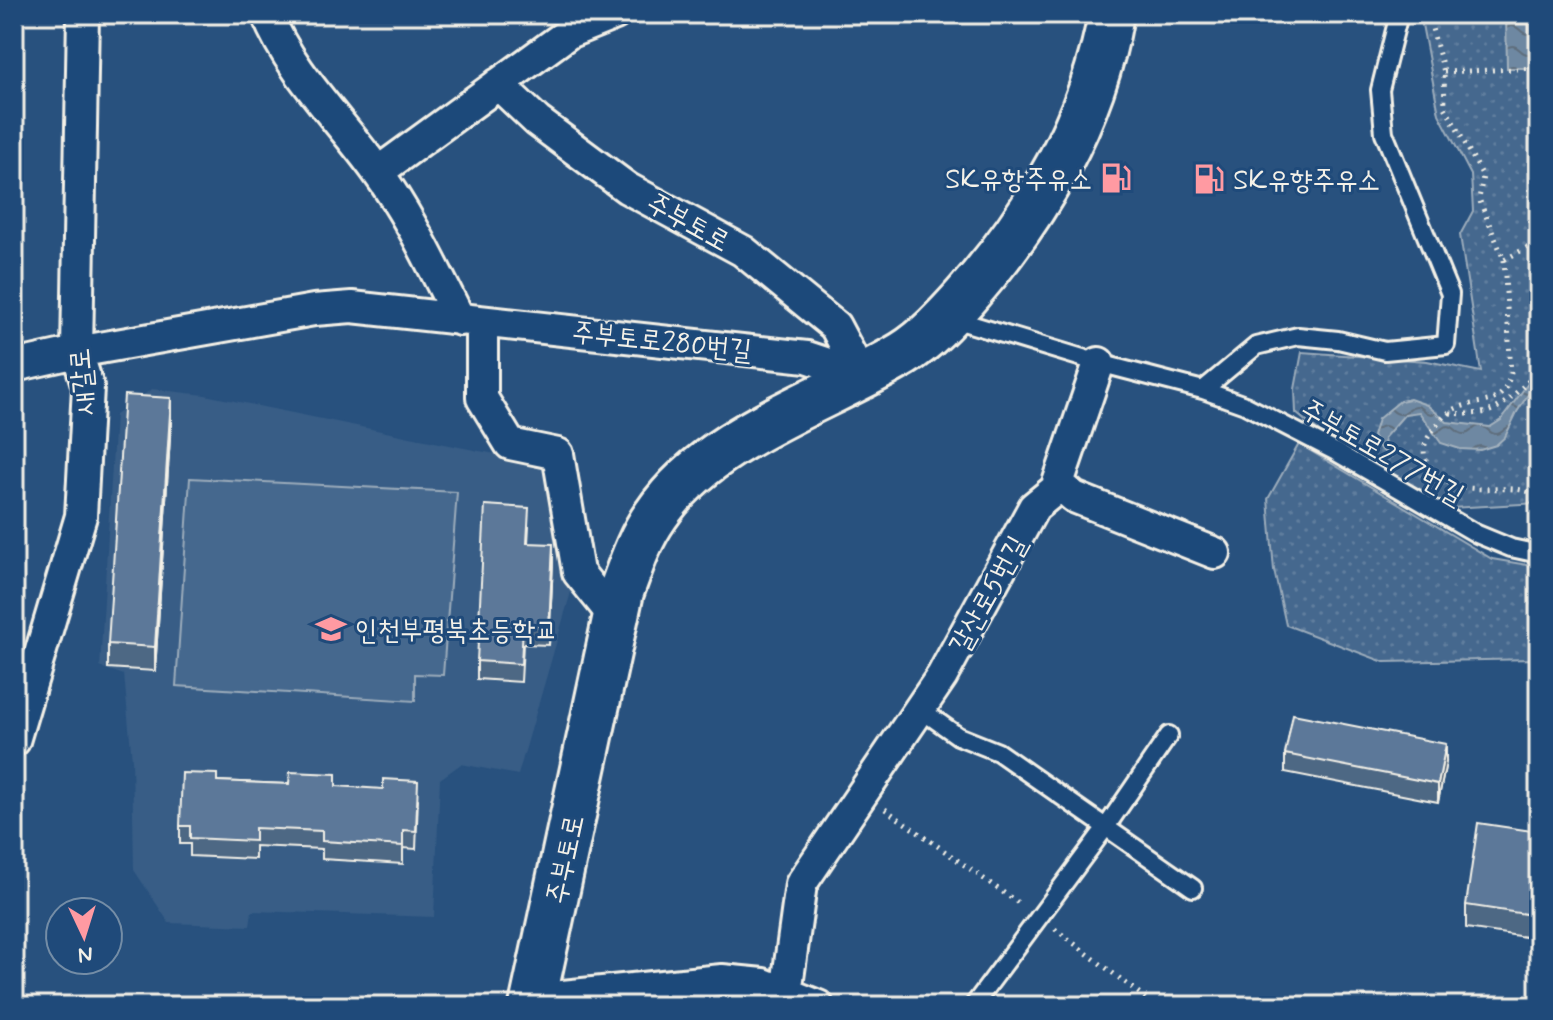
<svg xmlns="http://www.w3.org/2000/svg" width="1553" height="1020" font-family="Mynerve,'Poor Story',sans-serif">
<defs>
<pattern id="grass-dots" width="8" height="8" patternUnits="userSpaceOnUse" patternTransform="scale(2)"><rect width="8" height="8" fill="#45688e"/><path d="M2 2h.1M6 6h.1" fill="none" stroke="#607e9e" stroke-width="1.8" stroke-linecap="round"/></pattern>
<pattern id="water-waves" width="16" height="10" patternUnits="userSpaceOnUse" patternTransform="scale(2)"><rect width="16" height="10" fill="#6e88a2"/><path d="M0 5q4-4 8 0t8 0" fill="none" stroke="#5f6e7d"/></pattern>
</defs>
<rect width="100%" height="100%" fill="#28517e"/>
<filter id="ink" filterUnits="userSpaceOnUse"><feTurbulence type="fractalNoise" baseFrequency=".0125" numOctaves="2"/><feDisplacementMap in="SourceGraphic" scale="16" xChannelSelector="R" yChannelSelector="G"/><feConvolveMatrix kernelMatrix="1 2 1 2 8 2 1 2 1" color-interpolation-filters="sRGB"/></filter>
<g filter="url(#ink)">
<!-- built -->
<path fill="#375d86" d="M152 389 205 395 474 450 551 464 571 592 518 775 461 764 440 779 434 917 252 911 250 926 169 923 134 870 132 760 124 675 100 667 115 415Z"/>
<!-- grass -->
<path fill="url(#grass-dots)" stroke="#9cacbb" stroke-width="2" d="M1420 14H1539V503L1450 508 1321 434 1296 413 1295 389 1302 352 1427 361 1481 372 1460 235 1473 211 1471 175 1439 114Z
M1299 444 1492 559 1539 567V659L1384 662 1286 625 1274 570 1268 499Z"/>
<!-- pitch -->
<path fill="#45688e" stroke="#9cacbb" stroke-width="2" d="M190 478 457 492 443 675 415 674V701L176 686Z"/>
<!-- water -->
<path fill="url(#water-waves)" stroke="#a4b2be" stroke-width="2" d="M1506 14H1539V68H1507Z
M1539 307V377L1517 412 1505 437 1496 445 1480 450 1460 449 1441 443 1419 412 1405 414 1384 438 1385 446 1393 455 1391 457 1380 449 1373 436 1378 419 1400 401 1410 399 1427 405 1447 422 1490 427 1501 420 1532 378Z"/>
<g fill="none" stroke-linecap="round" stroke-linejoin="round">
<!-- lane casing -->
<g stroke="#f4f1e8" stroke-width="22">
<path id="lane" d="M950 318 1099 363 1203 390 1245 405 1336 452 1477 534 1511 548 1539 554
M1203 390 1256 346 1298 336 1338 340 1385 351 1446 345 1450 294 1384 133 1380 90 1399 14
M920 709 958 736 998 752 1193 888
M973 1006 1106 827 1169 735"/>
</g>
<!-- street casing -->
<g stroke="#f4f1e8" stroke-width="36">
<path id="street" d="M267 14C289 71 340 120 376 170 410 216 434 269 460 320
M498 84 537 121 627 188 743 251 835 326 861 375
M378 172 570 32 615 14
M482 323V398L510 444 558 454 578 572 616 619
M14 366 77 352 314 310 352 307 807 357 861 375
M1058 483 1074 497 1215 553
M14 741 81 516 88 387 77 352 83 14
M786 993 801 884 942 676 1034 507 1056 489 1099 363
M533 999 722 980 763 984 818 1006"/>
</g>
<!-- secondary casing -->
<g stroke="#f4f1e8" stroke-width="50">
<path id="secondary" d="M532 1006 621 592C631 565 639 539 656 515 710 435 823 402 903 354 926 340 947 317 965 297 1036 217 1093 120 1111 14"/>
</g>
<!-- path -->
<path stroke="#f4f1e8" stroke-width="5" stroke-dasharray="2 6" stroke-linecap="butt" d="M1428 14 1444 72 1445 107 1483 176 1479 199 1504 260 1539 241
M1444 72 1539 68
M1504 260 1511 373C1502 407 1488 398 1460 407 1446 411 1437 424 1429 436 1423 445 1422 456 1429 465 1456 506 1507 477 1538 496V503
M1450 413C1497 417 1499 408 1532 378L1539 377
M885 809 1021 905
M1055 929 1156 1006"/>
<!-- lane -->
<use href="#lane" stroke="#1f4a7a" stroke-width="16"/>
<!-- street -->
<use href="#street" stroke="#1f4a7a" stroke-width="30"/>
<!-- secondary -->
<use href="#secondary" stroke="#1f4a7a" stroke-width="44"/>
</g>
<!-- wall -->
<path fill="#4e6784" stroke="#f4f1e8" stroke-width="2" d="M171 422 155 671 108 668V644Z
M529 526 528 543 553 562 549 645 523 644 521 682 477 679V661Z
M1285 754 1446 762 1438 802 1285 772Z
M217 781 336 786 418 799 416 849 403 848V864L322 859V849L255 846V859L190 856V844H180V826Z
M1539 832V939L1466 928V905Z"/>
<!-- shaded-wall -->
<path fill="#40546b" stroke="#f4f1e8" stroke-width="2" d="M171 398V422L155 671V647Z
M553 544V562L549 645V627Z
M1446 744V762L1438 802V784Z"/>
<!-- building -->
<path fill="#5b7899" stroke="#f4f1e8" stroke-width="2" d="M124 395 171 398 155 647 108 644Z
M485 505 529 508 527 543 553 544 549 627 523 626 521 664 477 661Z
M1293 714 1446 744 1438 784 1285 754Z
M290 772 336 774V786L383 789V779L418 781 416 831 403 830V846L322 841V831L255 828V841L190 838V826H180L182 773 217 774V781L289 784Z
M1478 823 1539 832V916L1466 905Z"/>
</g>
<!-- icons -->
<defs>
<g id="fuel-bare" transform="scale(2.4)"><path d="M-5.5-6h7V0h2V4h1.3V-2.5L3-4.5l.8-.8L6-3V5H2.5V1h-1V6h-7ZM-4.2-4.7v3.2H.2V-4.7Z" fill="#ff9aa2" stroke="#1f4a7a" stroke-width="2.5" paint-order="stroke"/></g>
<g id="school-bare" transform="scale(2.4)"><path d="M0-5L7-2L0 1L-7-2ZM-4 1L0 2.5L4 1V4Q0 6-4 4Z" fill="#ff9aa2" stroke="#1f4a7a" stroke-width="2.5" paint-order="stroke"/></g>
</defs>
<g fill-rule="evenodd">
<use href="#fuel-bare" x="1116" y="178"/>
<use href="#fuel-bare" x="1209" y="179"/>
<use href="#school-bare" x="331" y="629"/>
</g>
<g text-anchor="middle" stroke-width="6" stroke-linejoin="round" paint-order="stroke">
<!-- poi labels -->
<g font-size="28" fill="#f4f1e8" stroke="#1f4a7a" text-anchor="start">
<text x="1092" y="188" text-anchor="end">SK유항주유소</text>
<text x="1233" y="189">SK유향주유소</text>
<text x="355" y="639">인천부평북초등학교</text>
</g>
<!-- street labels -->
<g font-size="28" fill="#f4f1e8" stroke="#1f4a7a">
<text transform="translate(689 221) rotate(29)" y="10">주부토로</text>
<text transform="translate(662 340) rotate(6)" y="10">주부토로280번길</text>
<text transform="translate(81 382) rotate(-95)" y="10">새갈로</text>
<text transform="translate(1383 451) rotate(30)" y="10">주부토로277번길</text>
<text transform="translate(987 594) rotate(-61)" y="10">갈산로5번길</text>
<text transform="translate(564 859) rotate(-78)" y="10">주부토로</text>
</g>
</g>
<!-- margin -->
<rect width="1553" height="1020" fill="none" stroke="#1f4a7a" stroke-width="48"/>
<rect x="24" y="24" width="1505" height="972" fill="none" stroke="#f4f1e8" stroke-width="3" filter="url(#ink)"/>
<!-- north arrow -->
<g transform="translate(84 936) rotate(176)"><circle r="38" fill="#1f4a7a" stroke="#748da6" stroke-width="2"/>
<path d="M0-6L14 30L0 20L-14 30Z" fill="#ff9aa2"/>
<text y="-12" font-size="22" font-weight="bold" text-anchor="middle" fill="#f4f1e8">N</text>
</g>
</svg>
